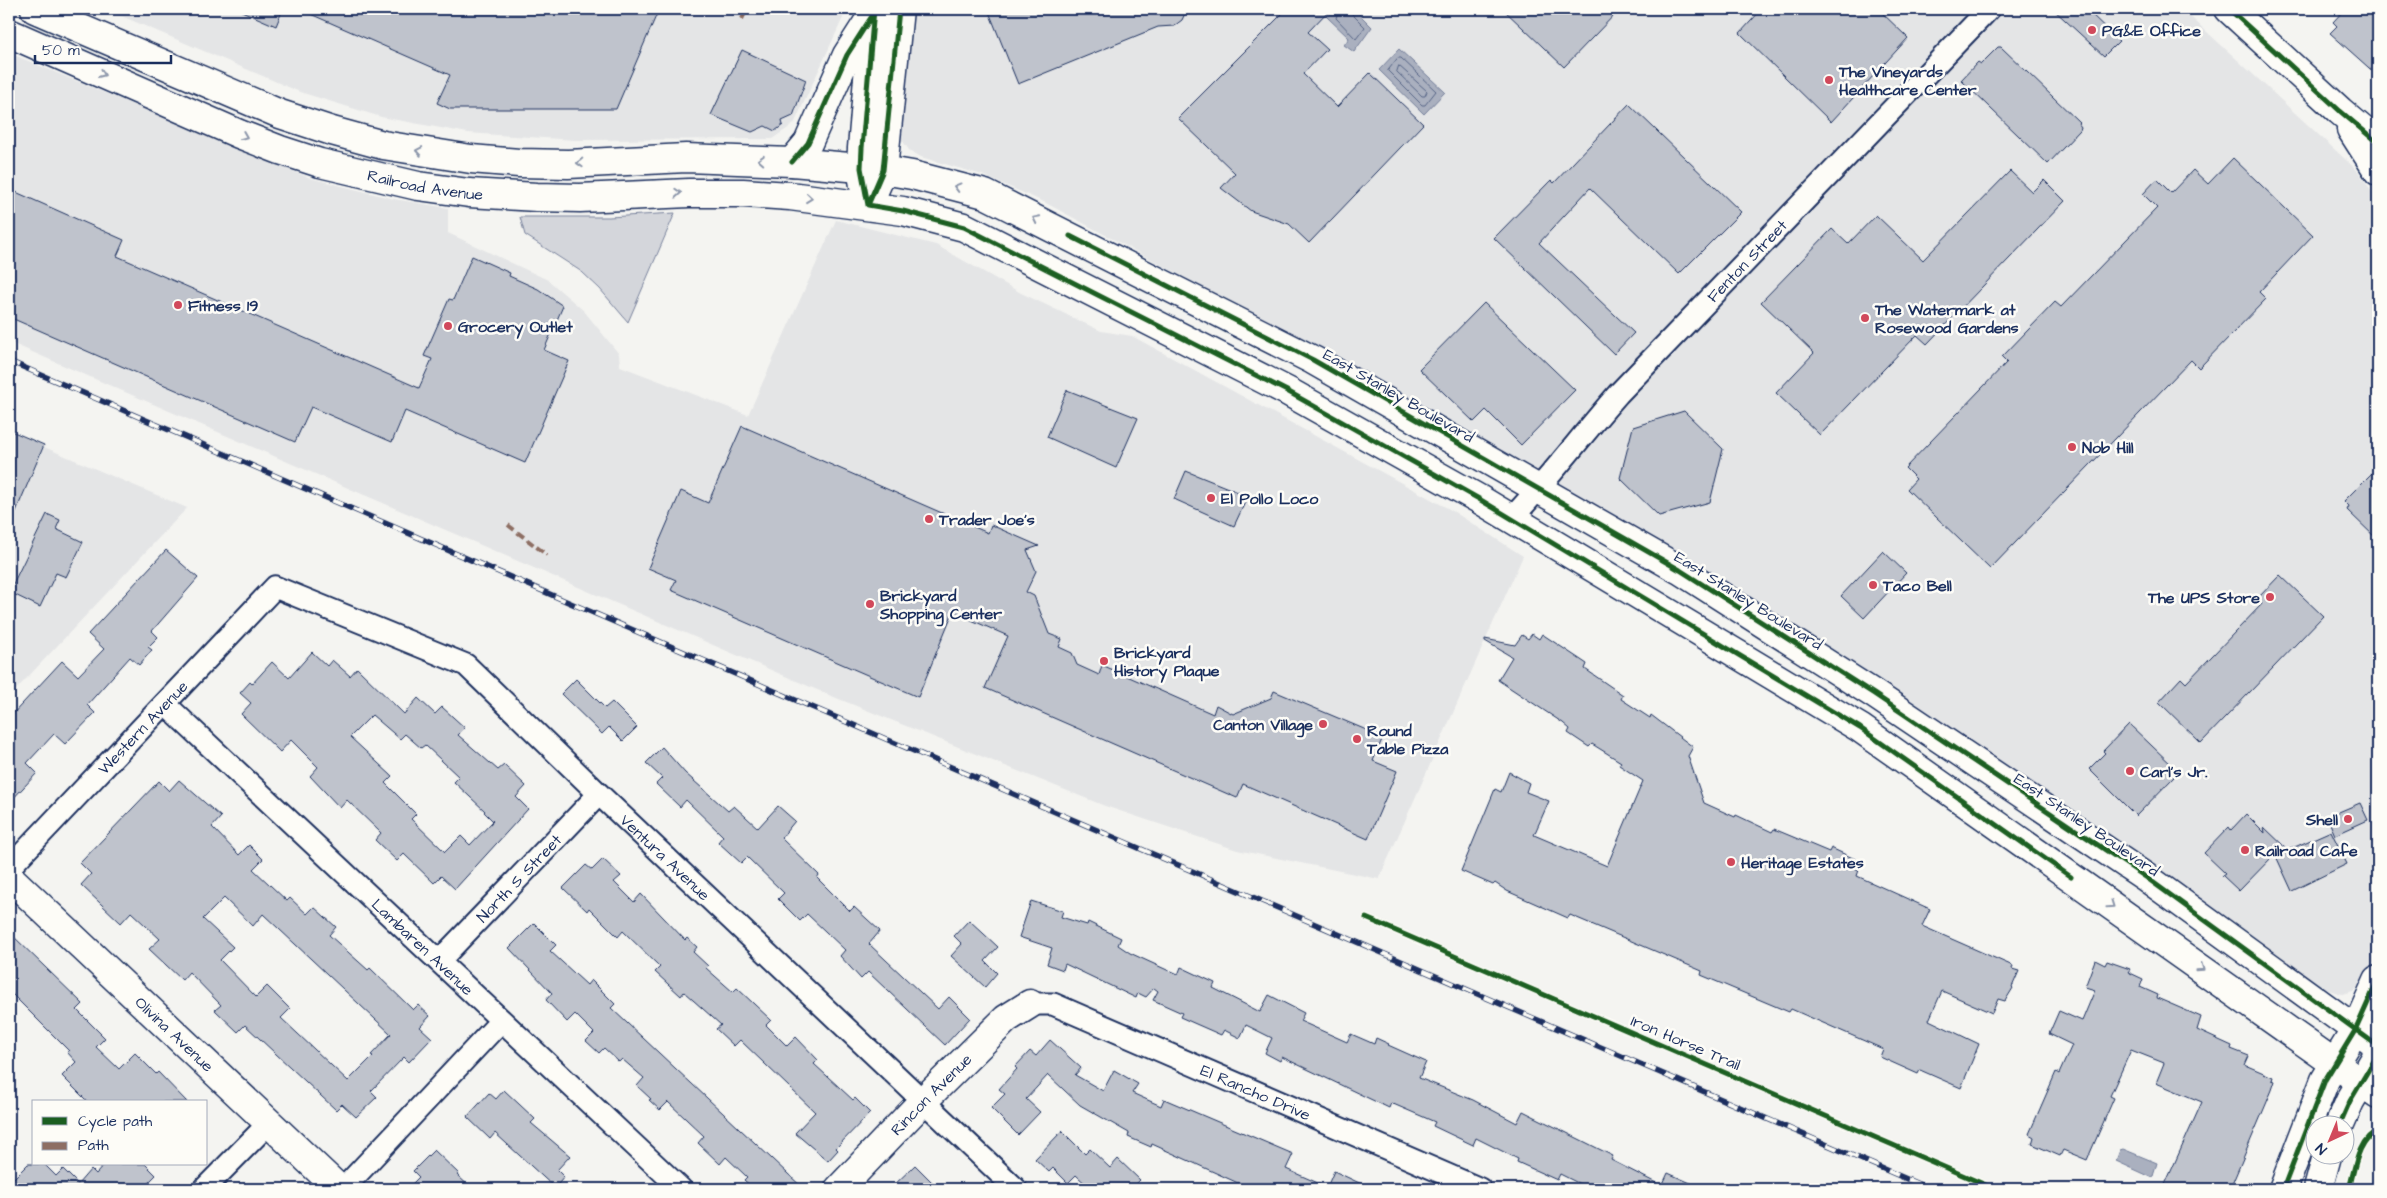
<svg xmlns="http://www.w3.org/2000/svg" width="2387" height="1198" font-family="'Architects Daughter',sans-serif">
<rect width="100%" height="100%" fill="#f4f4f1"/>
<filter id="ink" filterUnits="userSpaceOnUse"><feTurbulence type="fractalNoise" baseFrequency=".02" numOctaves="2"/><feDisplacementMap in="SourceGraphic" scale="10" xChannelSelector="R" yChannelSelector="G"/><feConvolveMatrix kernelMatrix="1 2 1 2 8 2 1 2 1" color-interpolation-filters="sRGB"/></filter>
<g filter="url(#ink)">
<!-- built -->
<path fill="#e4e5e6" d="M105 9H847L794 124 772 139 575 140 468 133 381 117 300 92Z
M911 9H2182L2358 171 2378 201V954L2365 981 2353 991 2342 994 2322 988 1594 506 1506 455 1353 368 1044 202 982 175 921 157 909 150 900 137Z
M9 53 310 178 394 199 448 208V233L548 280 584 311 619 354 620 366 748 415 836 220 936 245 1021 293 1101 331 1132 336 1451 510 1523 556 1379 879 1237 850 1105 806 829 695 9 342Z
M9 432 187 508 9 697Z"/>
<!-- green -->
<path fill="#d4d6db" stroke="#78829c" d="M675 213 628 322 600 289 582 272 525 235 520 217H609Z"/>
<!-- water -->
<path fill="#aab0bf" stroke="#717c98" d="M1335 9H1354L1372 27 1354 52 1344 45 1349 38 1327 17Z
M1399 49 1445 92 1424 114 1379 70Z
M2123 1149 2157 1163 2153 1176 2151 1177 2116 1161 2120 1150Z"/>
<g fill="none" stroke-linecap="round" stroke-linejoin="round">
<!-- shore -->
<path stroke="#546385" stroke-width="1" d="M1339 9 1336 18 1356 39 1365 27 1352 14 1351 9
M1398 58H1401L1436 91 1425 105H1422L1388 71Z
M1399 66 1427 91 1425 96H1422L1397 72Z"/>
</g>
<!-- building -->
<path fill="#bfc3cc" stroke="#1b2f5e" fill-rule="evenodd" d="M237 9H283L276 26Z
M299 9H659L616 109H450L437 103 450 75Z
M998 9H1187L1182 20 1174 26 1158 27 1018 84 989 12Z
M1287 9H1330L1308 32 1327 49 1303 74 1337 107 1370 73 1423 124 1309 243 1289 224 1251 211 1221 188 1235 173 1178 118Z
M1503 9H1620L1564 67Z
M1762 9H1878L1908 38 1831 122 1740 33Z
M2053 9H2086L2119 41 2104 56Z
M2345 9H2378V76L2330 33 2337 26 2333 22Z
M1998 47H2001L2079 122 2078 123 2081 127 2080 130 2048 164 1961 80 1978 62 1981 64Z
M742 50 806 80 793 116 782 121 783 125 775 131 765 126 752 132 711 115Z
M1629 104 1741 212 1679 274 1590 188 1539 243 1634 333 1614 354 1494 238 1551 180 1554 183Z
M2233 158 2313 235 2259 292 2266 299 2199 368 2191 360 1990 569 1907 489 1916 479 1905 468 2007 362 2002 357 2055 302 2061 307 2157 208 2143 194 2157 179 2171 193 2193 170 2208 184Z
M2010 171 2032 192 2044 180 2065 201 1927 344 1917 335 1820 435 1776 393 1814 353 1761 302 1832 229 1848 244 1876 215 1923 260Z
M9 189 124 240 117 256 419 388 432 359 424 356 449 299 453 300 472 256 510 273 509 276 538 289 563 306 544 350 569 361 525 463 405 411 392 442 311 407 295 442 9 317Z
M1484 303 1575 390 1521 445 1486 410 1474 422 1419 369Z
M1067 390 1138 418 1116 468 1047 437Z
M1684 411 1723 449 1710 502 1659 516 1620 478 1633 427Z
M742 426 988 533 991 525 1039 546 1027 550 1036 571 1026 592 1034 596 1049 634 1062 639 1059 647 1072 653 1077 665 1099 675 1102 665 1213 714 1216 705 1233 714 1271 698 1274 691 1383 737 1373 761 1397 771 1368 839 1243 784 1237 798 985 688 1008 636 953 612 918 697 671 590 676 580 648 568 681 491 708 503Z
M9 430 44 445 9 528Z
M2378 467V540L2347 510 2349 506 2344 501Z
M1186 471 1248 496 1234 526 1174 499Z
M47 514 60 520 56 529 83 542 66 577 56 573 40 607 9 592Z
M166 550 198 578 152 631 158 637 148 647 152 650 139 665 130 657 87 705 95 713 65 744 54 734 27 763 37 773 9 803V718L62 661 78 676 104 649 88 634Z
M1883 551 1906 573 1864 618 1841 596Z
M2280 575 2323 616 2201 743 2159 702 2181 678 2186 683 2262 604 2257 599Z
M1532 634 1539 639 1542 634 1587 664 1585 669 1623 695 1621 699 1650 718 1651 715 1693 747 1688 756 1704 803 1735 817 1736 815 1772 832 1774 829 1829 852 1831 848 1855 859 1852 867 1859 870 1857 876 1930 909 1922 926 2013 966 2012 969 2019 971 2012 987 2013 988 2005 1001 1998 999 1992 1013 1942 991 1929 1020 1979 1044 1961 1088 1920 1070 1918 1074 1880 1057 1883 1049 1791 1009 1789 1012 1701 975 1702 971 1570 915 1568 918 1507 891 1495 883 1493 885 1461 871 1495 789 1501 792 1509 772 1529 783 1526 792 1549 801 1534 835 1607 866 1643 781 1619 765 1621 762 1592 744 1589 747 1568 733 1570 729 1563 723 1498 680 1512 657 1485 641V639L1515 645 1522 635 1528 639Z
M312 652 327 666 332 660 350 676 357 668 404 714 418 698 435 714 442 707 465 728 458 735 498 770 504 765 526 786 516 797 528 809 455 889 441 876 434 883 404 854 397 861 375 840 381 833 347 800 340 808 310 776 318 767 291 740 280 752 241 714 251 703 240 693 250 682 252 684 272 662 289 678ZM372 715 400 739 405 734 421 748 425 745 459 777 454 782 485 811 484 812 493 821 470 845 461 836 445 852 411 819 416 814 385 783 392 776 350 737Z
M576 679 605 708 612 702 637 727 623 741 609 727 602 734 561 694Z
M2129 724 2174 767 2169 772 2174 777 2136 816 2089 769 2105 753 2103 751Z
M662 747 685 773 728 811 734 806 758 828 778 806 795 821 781 838 819 875 817 878 850 911 854 907 880 931 869 944 938 1009 949 997 970 1018 945 1045 868 972 861 979 840 956 845 950 807 914 800 921 778 899 784 893 747 857 741 863 718 842 723 836 686 800 680 807 656 784 662 778 646 763Z
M179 780 221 817 212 827 239 855 249 845 263 859 253 869 287 901 290 898 307 914 314 907 336 927 329 935 368 970 370 968 413 1010 418 1005 430 1016 420 1027 432 1038 409 1062 404 1057 371 1091 377 1097 356 1117 342 1104 336 1110 245 1025 238 1032 215 1010 221 1005 189 972 182 980 149 949 160 939 131 912 121 923 81 885 91 874 80 863 159 781 169 791ZM224 898 253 926 263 914 391 1034 371 1055 373 1056 348 1081 281 1018 290 1009 267 986 256 997 220 960 233 947 203 919Z
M2360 803 2368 820 2335 835 2327 817Z
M2246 814 2265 833 2264 827 2288 850 2331 831 2347 864 2292 891 2275 854 2239 891 2222 875 2225 873 2204 853 2229 827 2231 830Z
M603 859 621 876 614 882 634 902 641 894 685 940 687 938 697 947 693 952 708 966 706 968 733 992 737 988 771 1020 766 1025 787 1046 796 1037 818 1060 814 1064 853 1100 855 1098 870 1113 836 1148 838 1150 828 1161 795 1133 815 1112 740 1040 734 1046 716 1029 721 1025 684 992 681 996 655 972 660 967 623 931 618 937 589 908 587 911 563 888 586 865 592 870Z
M1031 901 1063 911 1061 917 1087 925 1088 922 1121 938 1118 945 1130 953 1178 975 1181 967 1215 983 1213 988 1260 1012 1269 995 1304 1013 1300 1021 1347 1042 1351 1034 1374 1044 1376 1038 1389 1044 1388 1045 1426 1062 1419 1078 1473 1100 1517 1123 1523 1111 1613 1156 1611 1160 1662 1186 1668 1173 1704 1189H1590L1560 1174 1557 1180 1517 1162 1518 1159 1476 1138 1473 1145 1433 1126 1435 1122 1391 1103 1389 1108 1282 1057 1280 1061 1265 1053 1272 1038 1246 1025 1240 1038 1224 1030 1221 1035 1180 1017 1182 1013 1153 1000 1158 991 1154 988 1146 997 1138 993 1136 998 1065 964 1063 970 1047 964 1052 948 1019 937Z
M969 920 998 947 985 961 997 973 985 987 951 956 962 944 954 936Z
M534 923 556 945 550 951 587 985 591 980 615 1004 611 1008 804 1189H754L744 1180 747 1177 726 1157 720 1164 698 1143 704 1136 668 1102 660 1110 649 1100 651 1099 637 1086 644 1078 622 1059 619 1062 604 1048 599 1053 586 1041 594 1033 575 1014 567 1022 546 1000 552 993 509 948Z
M9 932 83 1004 77 1010 105 1038 96 1047 119 1069 135 1053 156 1074 158 1072 187 1102H88L62 1076 76 1062 67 1052 69 1051 9 991Z
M2095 960 2105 965 2107 961 2130 969 2128 972 2143 979 2140 987 2158 995 2157 998 2201 1017 2197 1030 2232 1046 2231 1049 2249 1056 2245 1065 2273 1077 2272 1080 2275 1081 2272 1090 2230 1189H2163L2202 1102 2156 1083 2164 1063 2131 1050 2110 1096 2114 1098 2087 1160 2063 1150 2060 1156 2032 1144 2034 1137 2029 1134 2056 1072 2059 1074 2072 1045 2049 1034 2059 1011 2082 1021 2095 990 2085 987Z
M1050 1040 1081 1068 1075 1075 1103 1091 1114 1070 1138 1084 1132 1093 1161 1106 1164 1099 1293 1154 1286 1169 1327 1187 1334 1171 1372 1189H1260L1250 1185 1249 1188 1152 1144 1151 1147 1128 1137 1129 1133 1080 1105 1048 1075 1026 1099 1040 1112 1018 1135 991 1108 1005 1094 999 1089 1017 1069 1015 1067 1030 1051 1036 1056Z
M504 1090 535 1119 531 1123 570 1156 557 1170 564 1177 555 1188 495 1133 490 1139 467 1117 489 1093 496 1099Z
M1062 1131 1085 1154 1090 1149 1110 1168 1118 1159 1140 1180 1131 1189H1091L1076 1175 1068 1183 1053 1168 1049 1172 1035 1159Z
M434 1150 459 1174 457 1175 472 1189H407L419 1177 413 1171Z
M28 1164H44L56 1176 63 1169 78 1184 91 1169 96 1174 105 1164H145L156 1175 142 1189H9V1183Z
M915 1165 939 1189H890Z"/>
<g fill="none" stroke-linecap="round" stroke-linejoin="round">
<!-- street casing -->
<g stroke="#1b2f5e" stroke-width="25">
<g id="street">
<path id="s1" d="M1511 519C1549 479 1582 435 1618 394L1989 9"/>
<path id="s2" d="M165 704 681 1189"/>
<path id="s3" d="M9 868 275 587 466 665 599 794 1016 1189"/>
<path id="s4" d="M439 961 599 794"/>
<path id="s5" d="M1030 1004H1053L1480 1189"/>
<path d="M204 1189 270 1122"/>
<path d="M343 1189 501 1021"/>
</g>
</g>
<!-- secondary casing -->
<g stroke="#1b2f5e" stroke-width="31">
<g id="secondary">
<path d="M2229 9 2340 111 2378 143"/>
<path d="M2351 129 2378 171"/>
<path d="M792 162 808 143 847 55 870 19"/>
<path d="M865 191 861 168 862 148 874 9"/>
<path d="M868 205 883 170 899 9"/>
<path id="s6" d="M9 877 339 1189"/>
<path d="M2339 1126 2350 1101 2378 1054"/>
<path id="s7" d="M839 1189 924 1100 1006 1019 1030 1004"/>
<path d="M2283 1189 2325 1080 2356 1029 2378 980"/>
<path d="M2318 1189 2327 1156"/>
</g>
</g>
<!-- primary casing -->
<g stroke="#1b2f5e" stroke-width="31">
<g id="primary">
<path d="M35 9 280 114 332 131 383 145 471 159 519 163 568 164 686 158 792 162 883 170 912 175 985 194 1313 360 1680 570 1874 694 2147 878 2378 1046"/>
<path id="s8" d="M9 33 239 134 280 150 320 163 418 186 469 193 537 197 580 198 689 193H743L790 196 903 211 964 227 1287 391 1479 499 1860 728 2378 1094"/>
</g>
</g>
<!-- street -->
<use href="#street" stroke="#fdfcf7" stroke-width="21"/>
<!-- secondary -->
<use href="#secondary" stroke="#fdfcf7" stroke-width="28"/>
<!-- primary -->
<use href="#primary" stroke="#fdfcf7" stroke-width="28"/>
<!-- rail casing -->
<g stroke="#1b2f5e" stroke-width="5.5">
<path id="rail" d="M9 361 1930 1189"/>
</g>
<!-- rail -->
<use href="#rail" stroke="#fdfcf7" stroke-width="4" stroke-dasharray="11" stroke-linecap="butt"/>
<!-- quiet -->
<path stroke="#8d6e63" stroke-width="4" stroke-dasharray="8 4" stroke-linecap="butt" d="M742 19 747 9
M508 525 547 555"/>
<!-- cycleway casing -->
<g stroke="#fdfcf7" stroke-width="8">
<path id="cycleway" d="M2229 9 2340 111 2378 143
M792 162 808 143 847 55 872 16
M868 205 903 211 964 227 1287 391 1479 499 1860 728 2071 877
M868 205 883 170 899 9
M868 205 861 168 862 148 874 9
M1070 236 1313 360 1680 570 1874 694 2147 878 2378 1046
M1366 918 1995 1189
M2339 1126 2350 1101 2378 1054
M2283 1189 2325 1080 2356 1029 2378 980
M2349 1189C2354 1172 2358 1137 2378 1131"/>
</g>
<!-- cycleway -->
<use href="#cycleway" stroke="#1b5e20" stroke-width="5"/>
</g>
<!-- one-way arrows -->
<defs><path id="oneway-chevron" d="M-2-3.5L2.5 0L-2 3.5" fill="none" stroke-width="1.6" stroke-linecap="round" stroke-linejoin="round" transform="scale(1.25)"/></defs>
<g stroke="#8c96aa">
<use href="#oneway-chevron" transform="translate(102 74) rotate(24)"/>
<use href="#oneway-chevron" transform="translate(244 136) rotate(22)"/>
<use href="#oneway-chevron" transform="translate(419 151) rotate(-170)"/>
<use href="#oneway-chevron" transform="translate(761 160) rotate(-177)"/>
<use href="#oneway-chevron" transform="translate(580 163) rotate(178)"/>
<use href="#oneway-chevron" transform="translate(957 187) rotate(-165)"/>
<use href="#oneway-chevron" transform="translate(678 193) rotate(-3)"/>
<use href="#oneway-chevron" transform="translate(809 198) rotate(6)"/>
<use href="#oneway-chevron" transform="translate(1036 219) rotate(-154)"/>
<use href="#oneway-chevron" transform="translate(2111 905) rotate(35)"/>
<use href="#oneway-chevron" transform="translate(2201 968) rotate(35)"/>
</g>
</g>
<!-- markers -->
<g fill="#d1495b" stroke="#fdfcf7" stroke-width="2">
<circle cx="2092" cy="30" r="5"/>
<circle cx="1829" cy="80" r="5"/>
<circle cx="178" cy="305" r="5"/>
<circle cx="1865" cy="318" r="5"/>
<circle cx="448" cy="326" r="5"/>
<circle cx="2072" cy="447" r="5"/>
<circle cx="1211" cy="498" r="5"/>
<circle cx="929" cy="519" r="5"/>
<circle cx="1873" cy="585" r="5"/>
<circle cx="2270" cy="597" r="5"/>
<circle cx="870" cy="604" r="5"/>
<circle cx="1104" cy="661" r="5"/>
<circle cx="1323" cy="724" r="5"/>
<circle cx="1357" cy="739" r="5"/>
<circle cx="2130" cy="771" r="5"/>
<circle cx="2348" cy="819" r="5"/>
<circle cx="2245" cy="850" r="5"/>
<circle cx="1731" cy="862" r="5"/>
</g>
<g text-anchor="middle" stroke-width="5" stroke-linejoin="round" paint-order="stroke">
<!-- poi labels -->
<g font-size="16" font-weight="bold" fill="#1b2f5e" stroke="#fdfcf7" text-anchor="start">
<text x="2102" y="36">PG&amp;E Office</text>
<text x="1839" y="77">The Vineyards<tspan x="1839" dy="18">Healthcare Center</tspan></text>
<text x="188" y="311">Fitness 19</text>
<text x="1875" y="315">The Watermark at<tspan x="1875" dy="18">Rosewood Gardens</tspan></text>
<text x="458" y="332">Grocery Outlet</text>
<text x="2082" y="453">Nob Hill</text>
<text x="1221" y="504">El Pollo Loco</text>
<text x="939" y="525">Trader Joe's</text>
<text x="1883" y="591">Taco Bell</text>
<text x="880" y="601">Brickyard<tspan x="880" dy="18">Shopping Center</tspan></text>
<text x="2260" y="603" text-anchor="end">The UPS Store</text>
<text x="1114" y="658">Brickyard<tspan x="1114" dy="18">History Plaque</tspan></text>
<text x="1313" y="730" text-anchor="end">Canton Village</text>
<text x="1367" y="736">Round<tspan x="1367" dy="18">Table Pizza</tspan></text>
<text x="2140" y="777">Carl's Jr.</text>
<text x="2338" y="825" text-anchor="end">Shell</text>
<text x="2255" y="856">Railroad Cafe</text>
<text x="1741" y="868">Heritage Estates</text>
</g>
<!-- street labels -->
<g font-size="16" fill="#1b2f5e" stroke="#fdfcf7">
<text dy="6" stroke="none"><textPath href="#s8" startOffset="445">Railroad Avenue</textPath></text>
<text dy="6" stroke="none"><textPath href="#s1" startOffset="350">Fenton Street</textPath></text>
<text transform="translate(1399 395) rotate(30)" y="6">East Stanley Boulevard</text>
<text transform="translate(1749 600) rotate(32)" y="6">East Stanley Boulevard</text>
<text dy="6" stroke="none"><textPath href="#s3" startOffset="194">Western Avenue</textPath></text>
<text transform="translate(2087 824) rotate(34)" y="6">East Stanley Boulevard</text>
<text dy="6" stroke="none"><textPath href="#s3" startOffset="870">Ventura Avenue</textPath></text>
<text dy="6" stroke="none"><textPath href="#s4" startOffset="115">North S Street</textPath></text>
<text dy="6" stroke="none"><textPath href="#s2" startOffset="354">Lambaren Avenue</textPath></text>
<text dy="6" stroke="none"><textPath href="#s6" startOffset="228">Olivina Avenue</textPath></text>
<text transform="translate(1686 1042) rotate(23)" y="6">Iron Horse Trail</text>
<text dy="6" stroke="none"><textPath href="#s5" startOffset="244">El Rancho Drive</textPath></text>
<text dy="6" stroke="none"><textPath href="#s7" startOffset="132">Rincon Avenue</textPath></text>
</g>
</g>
<!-- margin -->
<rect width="2387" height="1198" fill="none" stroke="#fdfcf7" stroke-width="30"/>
<rect x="15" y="15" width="2357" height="1168" fill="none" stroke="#1b2f5e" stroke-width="2" filter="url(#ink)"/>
<!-- legend -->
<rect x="32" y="1100" width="175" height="65" fill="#fdfcf7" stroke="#a3aaba"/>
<rect x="42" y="1117" width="25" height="8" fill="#1b5e20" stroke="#a3aaba"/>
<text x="78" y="1126" font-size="15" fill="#1b2f5e">Cycle path</text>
<rect x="42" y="1142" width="25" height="8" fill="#8d6e63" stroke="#a3aaba"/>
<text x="78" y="1150" font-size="15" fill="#1b2f5e">Path</text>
<!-- north arrow -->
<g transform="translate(2330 1140) rotate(224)"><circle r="24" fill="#fdfcf7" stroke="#a3aaba"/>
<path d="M0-4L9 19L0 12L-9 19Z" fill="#d1495b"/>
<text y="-8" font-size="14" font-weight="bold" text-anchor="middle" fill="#1b2f5e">N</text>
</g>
<!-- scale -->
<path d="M35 55v8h136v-8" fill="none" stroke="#1b2f5e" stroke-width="2.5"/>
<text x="42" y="55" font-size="15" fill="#1b2f5e" stroke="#fdfcf7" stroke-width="4" paint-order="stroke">50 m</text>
</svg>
